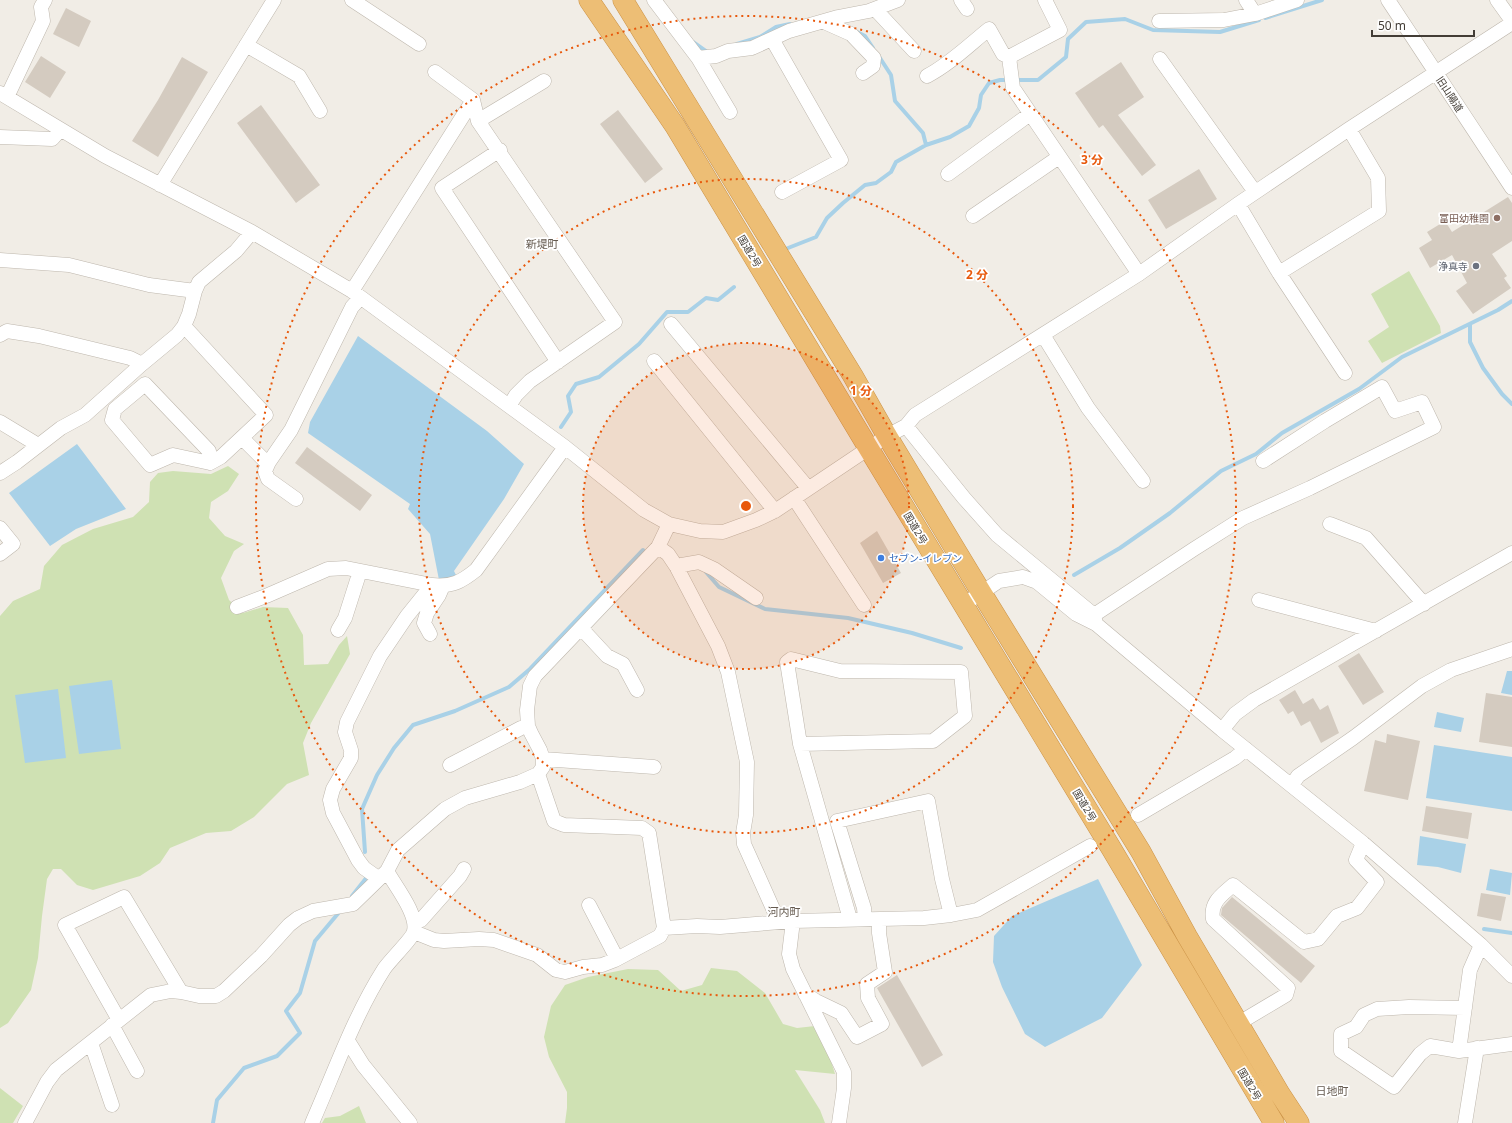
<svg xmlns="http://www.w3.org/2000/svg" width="1512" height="1123" font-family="'Noto Sans','Noto Sans JP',sans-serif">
<rect width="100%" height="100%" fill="#f1ede6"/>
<!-- green -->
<path fill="#cfe1b3" d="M1409 271 1440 326 1441 333 1382 363 1368 341 1389 327 1371 294Z
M228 466 239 474 228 491 211 502 209 518 225 536 244 544 234 551 221 578 229 600 243 613 263 607 288 608 303 635 304 665 328 664 339 645 347 636 350 654 311 723 303 743 309 775 287 784 254 817 231 831 206 833 170 848 160 863 140 876 93 890 77 885 61 869H53L47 879 42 916 38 958 31 990 8 1023 0 1028V616L13 601 40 589 44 566 62 545 93 529 133 517 149 502 150 482 158 473 173 471 211 474Z
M711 968 737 971 765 993 783 1024 797 1028 815 1026 830 1058 835 1074 795 1070 820 1110 825 1123H565L567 1108V1092L549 1057 544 1037 551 1006 565 985 588 977 628 969 658 970 681 991 702 985Z
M0 1088 23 1106 13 1123H0Z
M359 1106 366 1123H322L325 1118 340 1116Z"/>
<!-- water -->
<path fill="#a9d1e7" d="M358 336 487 431 524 464 504 499 454 571 457 577 439 580 430 534 408 509 410 504 308 433 310 422Z
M77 444 126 509 76 529 50 546 9 493Z
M1507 671H1512V695L1501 693Z
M112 680 121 749 79 754 69 686Z
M58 689 66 758 25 763 15 695Z
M1437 712 1464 718 1461 732 1434 727Z
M1434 745 1512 757V811L1426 798Z
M1420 836 1466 844 1461 873 1438 867 1417 865Z
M1490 869 1512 873 1510 895 1486 890Z
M1098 879 1142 965 1102 1018 1045 1047 1025 1034 1002 987 993 962 994 936 1012 916Z"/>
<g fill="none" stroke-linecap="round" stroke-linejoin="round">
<!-- stream -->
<path stroke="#a9d1e7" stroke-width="4" d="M1265 18 1322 0
M857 32 865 36 873 48
M693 42 707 52
M737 44 760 37 776 27 790 24
M878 55 891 75 895 101 923 133 926 145
M783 250 816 237 827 218 843 203 865 185 876 183 891 172 896 162 926 145 950 137 969 126 979 108 981 95 989 83 1000 80H1038L1066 57 1068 39 1086 22 1125 19 1153 30 1220 32 1259 20
M1470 324V342L1483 368 1502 394 1512 404
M561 427 571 412 568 396 576 384 599 377 639 344 667 312H688L706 298 718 300 734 287
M706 572 719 587 765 609 848 618 912 633 961 648
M1074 575 1120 548 1170 513 1221 471 1256 454 1282 433 1359 389 1402 357 1498 310 1512 301
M365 852 362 809 377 775 394 748 413 725 455 711 509 687 530 669 643 550
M352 896 367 877
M1484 929 1512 933
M213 1123 217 1100 244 1068 277 1056 300 1033 286 1011 300 993 315 941 341 910"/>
</g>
<!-- building -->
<path fill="#d4cbc0" d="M66 8 91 21 79 47 53 34Z
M41 56 66 72 50 98 25 82Z
M182 57 208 72 158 157 132 141 158 100Z
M1121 62 1144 97 1118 115 1156 165 1142 176 1103 125 1099 128 1075 93Z
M261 105 320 185 296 203 237 123Z
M618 110 663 169 645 183 600 124Z
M1199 169 1217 199 1166 229 1148 200Z
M1508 197 1512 203V241L1492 254 1507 276 1504 278 1511 288 1473 314 1456 291 1467 283 1452 255 1430 268 1419 248 1432 240 1427 232 1445 221 1452 232Z
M307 447 372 495 360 511 295 463Z
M877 531 901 573 883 583 860 543Z
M1359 653 1384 692 1363 705 1338 666Z
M1295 690 1303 704 1313 698 1320 710 1328 705 1339 733 1321 743 1310 721 1301 726 1293 711 1288 714 1279 700Z
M1486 693 1512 697V747L1479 742Z
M1387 734 1420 741 1408 800 1364 791 1375 740 1386 743Z
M1426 806 1472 813 1468 839 1422 831Z
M1481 893 1506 897 1501 921 1477 916Z
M1232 897 1315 966 1301 983 1221 915 1222 908Z
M897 975 943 1055 922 1067 877 988Z"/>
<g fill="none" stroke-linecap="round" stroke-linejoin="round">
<!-- minor casing -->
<g stroke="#beb7ad" stroke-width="15">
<path id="minor" d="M352 0 419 44
M654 0 698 58 716 56 728 51 752 48 789 31 838 17 869 11 898 0
M961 0 967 9
M1045 0 1060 30 1009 57 1013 88 1139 274
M1246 0 1255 14
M1388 0 1512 188
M1497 0 1512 21
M875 9 914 51
M1159 21 1224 20 1255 14 1297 0
M824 22 851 34 874 58 873 66 863 73
M772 39 841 160 782 192
M246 45 299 76 320 111
M698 58 730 112
M1160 59 1255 192
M435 72 473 100 478 121 615 322 530 381 516 395 509 406
M927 76C950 64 969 45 989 29L1003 54 1009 57
M0 93 105 156 252 232 352 291 565 447 644 510 669 524 700 531 723 532 756 520 775 511 887 436 906 426 915 415 1139 274 1238 204 1349 129 1512 23
M7 97 43 21 41 7 45 0
M478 121 544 81
M0 137 52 139 60 130
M500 150 442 188 558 362
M948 174 1030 114
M160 185 274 0
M1238 204 1279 273 1345 373
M973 216 1059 157
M0 260 69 265 149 285 195 291
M1279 273 1379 211 1378 178 1349 129
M352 291 473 100
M671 324 808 488
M184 326 266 415 221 457 210 463
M0 335 7 331 39 336 130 358 142 364
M1043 335 1088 408 1143 481
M654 361 775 511
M145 384 209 451 210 463 173 455 150 465 112 420 115 409Z
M0 422 38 445
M906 426 964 498 997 535 1094 615
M242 438 263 459 269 462
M0 473 17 462 61 428 85 415 142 364 177 335 184 326 189 314 195 291 199 282 236 251 252 232
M794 498 864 605
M296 499 268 479 265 471 269 462 291 430 352 307 360 298
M1330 524 1366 538 1424 604
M0 528 13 544 0 554
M658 547 668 554 676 566 718 646 728 672 747 762 746 815 743 833 744 844 774 911 776 921
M676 566 699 562 714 569 756 598
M1259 600 1376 631
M963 605 999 581 1023 577 1037 582 1076 614 1096 624 1222 730 1363 843 1481 945 1512 976
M237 607 266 596 328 569 346 568 432 585C452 587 461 582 476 570L565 447
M1096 624 1094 615 1194 549 1243 518 1310 488 1434 427 1422 402 1395 411 1382 387 1325 421 1263 461
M581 628 607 656 623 664 637 690
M338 630 345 618 360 571
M430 634 424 623 427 613 439 595 443 586
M1222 730 1235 714 1254 700 1512 553
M800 744 933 741 965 716 961 672 840 671 791 659 787 662 800 744 850 919
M543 759 654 767
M450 765 521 728 528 726
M1292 785 1298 776 1353 738 1422 686 1451 670 1512 649
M1138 815 1235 758 1246 749
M378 878 364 868 358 860 333 813 330 800 333 789 351 758V750L345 732 347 722 380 656 407 616 432 585
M589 905 614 953 615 960
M865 919 864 908 837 821 928 801 942 879 951 915
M793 921 789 954 793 969 844 1072V1088L839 1123
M415 922 421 920 460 876 464 869
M664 928 697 926 720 927 793 921 924 918 951 915 977 910 1090 846
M414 932 434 940 444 941 479 939 494 940 537 955 556 970 565 972 583 967 602 965 615 960 660 936 664 928 649 833 642 828 564 825 554 821 538 774
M805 994 816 1001 841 1013 857 1037 882 1024 868 998 867 984 885 972 879 933V920
M1465 1008 1409 1007 1377 1009 1364 1015 1356 1027 1341 1034V1051L1394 1087 1420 1054 1430 1046 1459 1051 1512 1044
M119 1020 65 925 124 897 181 992
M1239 1023 1286 995 1288 988 1213 919C1210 902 1222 895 1233 885L1304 942 1318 939 1337 916 1357 908 1377 882 1356 860 1363 843
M112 1025 137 1071
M348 1041 363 1065 410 1123
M91 1043 112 1105
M1459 1051 1470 970 1481 945
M25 1123 47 1082 56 1070 151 995 171 991 181 992 199 996H216L224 991 261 956 289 925 298 918 313 911 353 904 387 871 398 850 445 809 465 798 520 782 538 774 543 767V759L540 750 531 733 528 726 527 710 530 686 535 676 658 547 669 524
M312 1123C335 1071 354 1016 384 969 390 960 413 938 414 931 418 914 395 886 387 871
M1465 1123 1477 1048"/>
</g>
<!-- highway casing -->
<g stroke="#cb9246" stroke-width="21">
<path id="highway" d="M589 0 675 126 869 449 1111 848 1274 1123
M623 0 853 376 887 436 981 592 1141 852 1187 936 1280 1094 1299 1123"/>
</g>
<!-- minor -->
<use href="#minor" stroke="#fff" stroke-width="14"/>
<!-- highway -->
<use href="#highway" stroke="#edbe75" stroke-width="20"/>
</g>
<!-- distance rings -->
<circle cx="746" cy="506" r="163" fill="#e8590c" fill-opacity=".12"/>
<g fill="none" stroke="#e8590c" stroke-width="2" stroke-dasharray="2 4">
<circle cx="746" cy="506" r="163"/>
<circle cx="746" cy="506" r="327"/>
<circle cx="746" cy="506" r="490"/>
</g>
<!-- markers -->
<circle fill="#8d6e63" stroke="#fff" stroke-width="1.5" cx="1497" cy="218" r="4"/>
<circle fill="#6b7280" stroke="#fff" stroke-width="1.5" cx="1476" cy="266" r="4"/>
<circle fill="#3f7fe0" stroke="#fff" stroke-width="1.5" cx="881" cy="558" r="4"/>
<g text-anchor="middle" stroke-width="3.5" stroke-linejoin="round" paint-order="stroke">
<!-- street labels -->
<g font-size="10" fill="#433d36" stroke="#fff">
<text transform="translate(1450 94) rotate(57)" y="4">旧山陽道</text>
<text transform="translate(750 251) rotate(59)" y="4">国道2号</text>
<text transform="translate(916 528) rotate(59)" y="4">国道2号</text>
<text transform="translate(1085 805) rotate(59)" y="4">国道2号</text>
<text transform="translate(1250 1084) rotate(59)" y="4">国道2号</text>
</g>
<!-- education labels -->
<g font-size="10" fill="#785e54" stroke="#fff" text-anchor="end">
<text x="1489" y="222">富田幼稚園</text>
</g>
<!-- worship labels -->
<g font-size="10" fill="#5b616d" stroke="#fff" text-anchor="end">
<text x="1468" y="270">浄真寺</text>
</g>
<!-- shop labels -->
<g font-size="10" fill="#366cbe" stroke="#fff" text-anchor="start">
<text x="889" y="562">セブン-イレブン</text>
</g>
<!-- neighbourhood labels -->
<g font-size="11" fill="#655a4f" stroke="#fff">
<text x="542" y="248">新堤町</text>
<text x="784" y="916">河内町</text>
<text x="1332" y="1095">日地町</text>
</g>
</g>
<circle cx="746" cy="506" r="6" fill="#e8590c" stroke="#fff" stroke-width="2"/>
<g font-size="12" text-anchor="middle" font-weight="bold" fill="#e8590c" stroke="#fff" stroke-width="3.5" stroke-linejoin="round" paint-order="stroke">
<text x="1092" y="164">3 分</text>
<text x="977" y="279">2 分</text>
<text x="861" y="395">1 分</text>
</g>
<!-- scale -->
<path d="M1372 30v6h102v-6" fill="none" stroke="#433d36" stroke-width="2"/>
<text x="1378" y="30" font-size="12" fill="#433d36" stroke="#ffffff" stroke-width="3" paint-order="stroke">50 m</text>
</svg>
